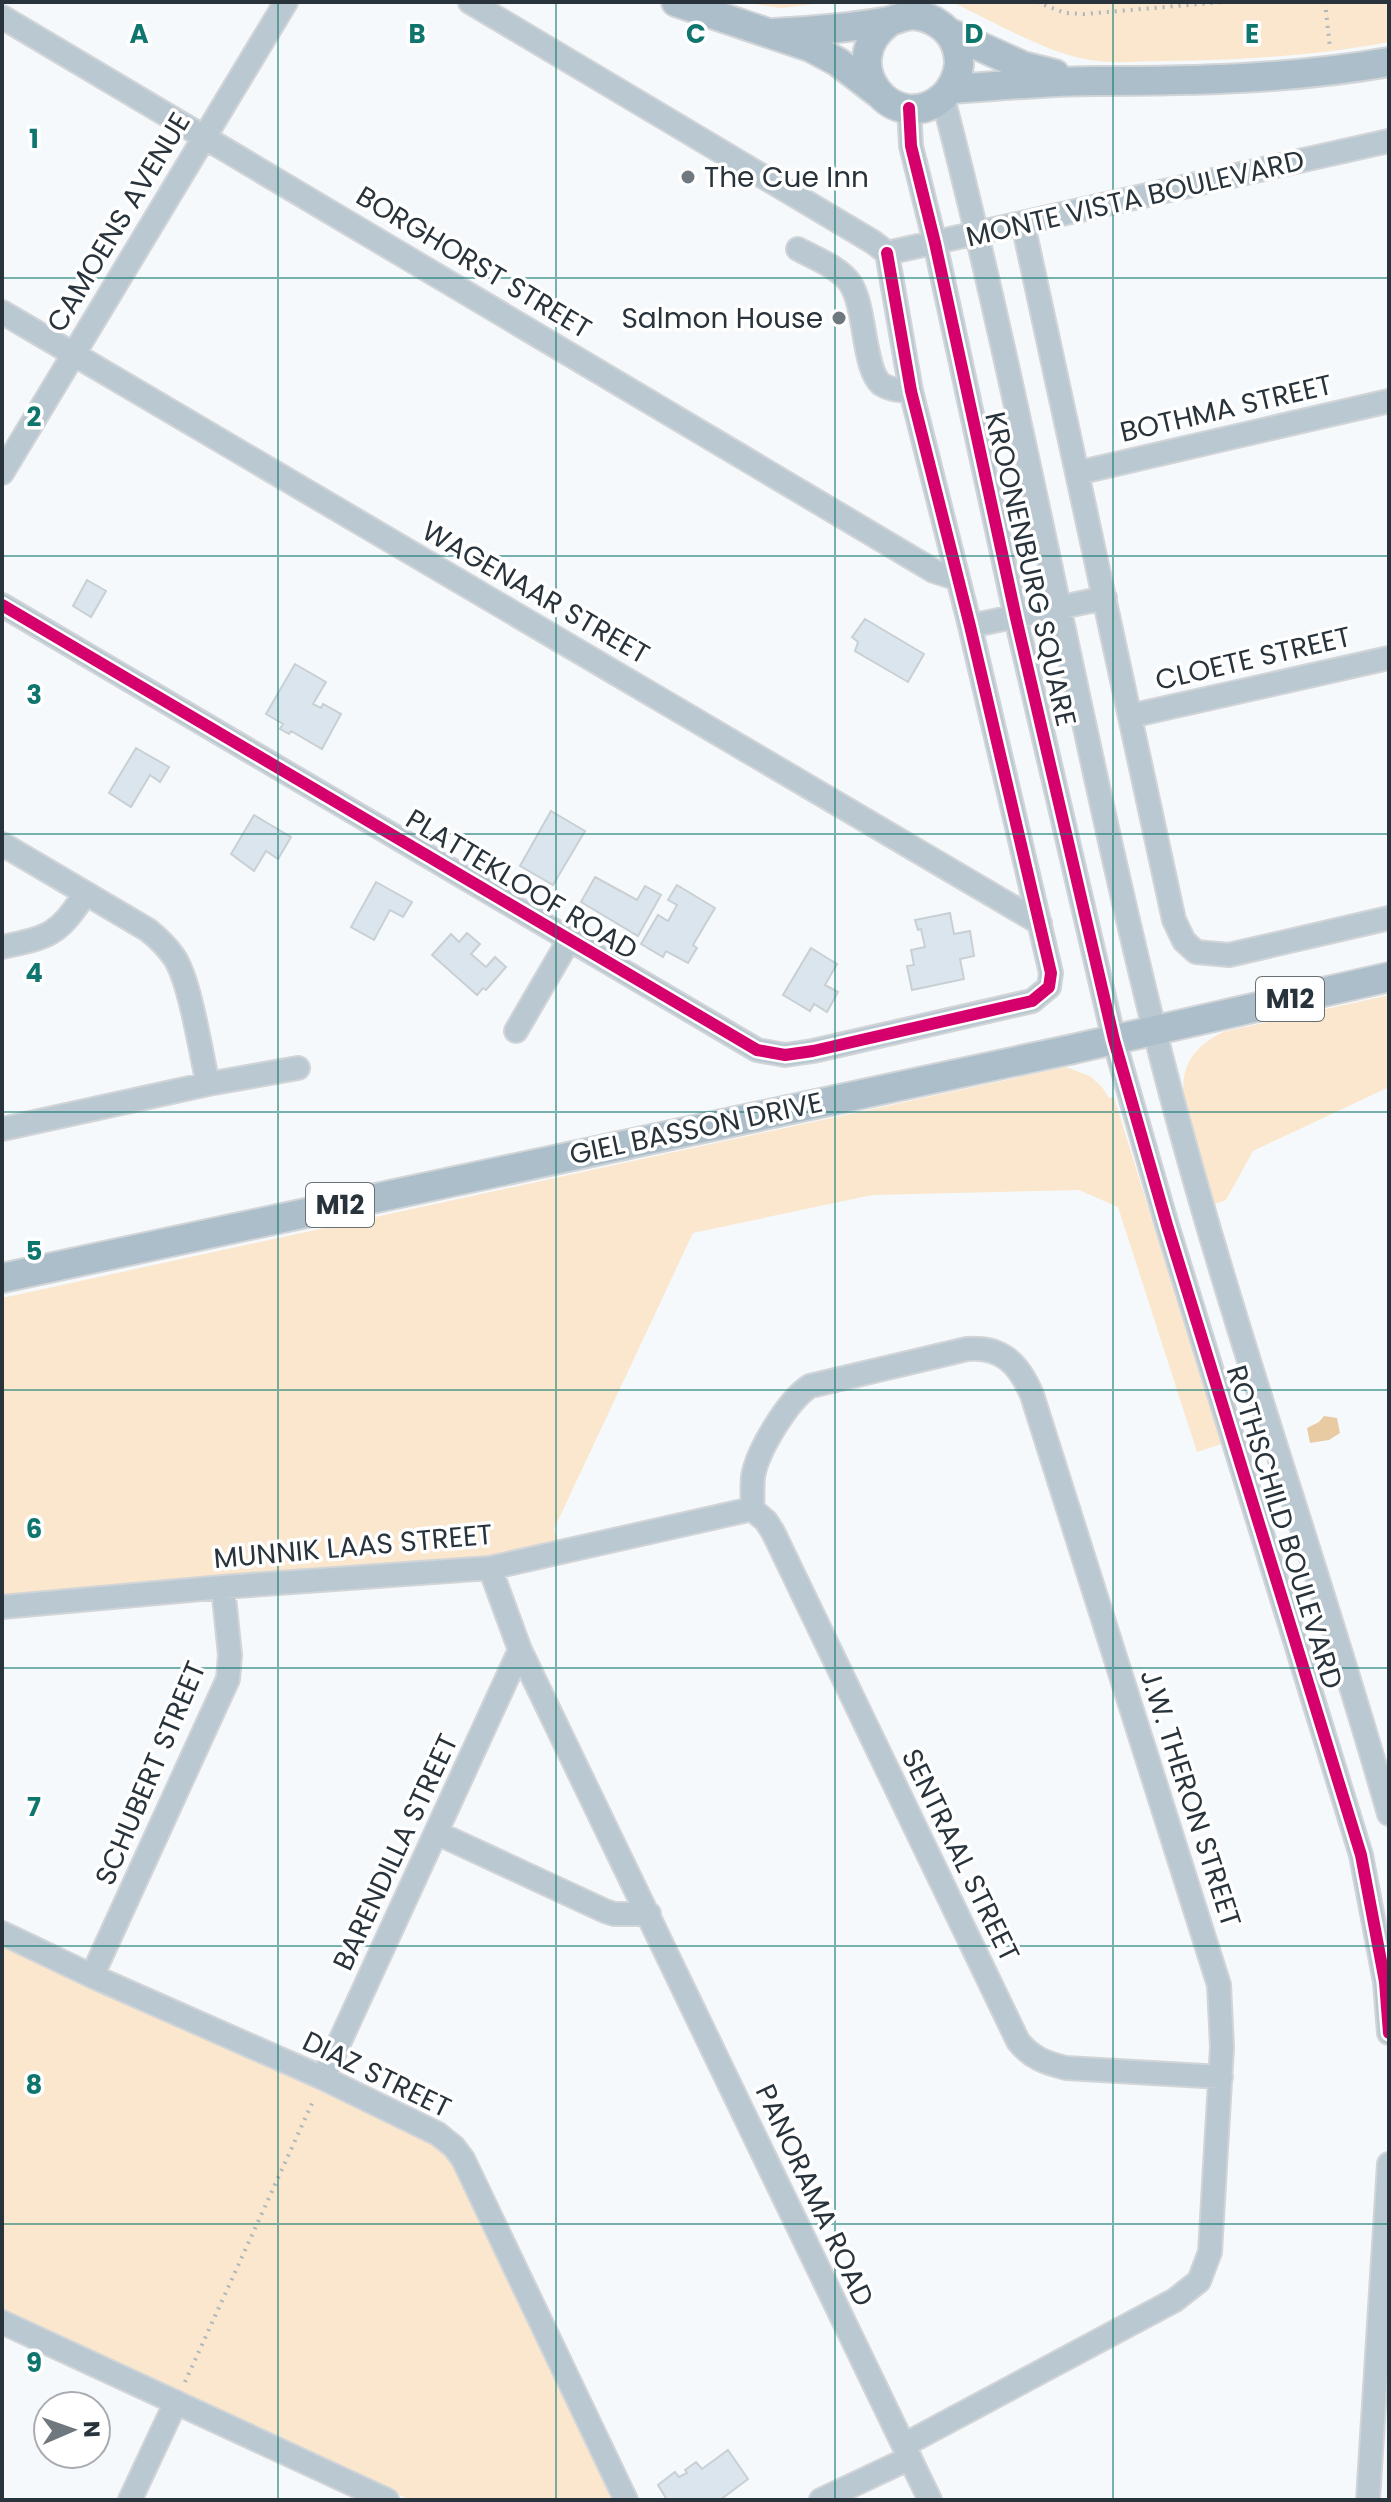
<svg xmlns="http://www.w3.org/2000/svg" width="1391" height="2502" font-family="Poppins,sans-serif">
<rect width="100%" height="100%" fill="#f6f9fc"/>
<!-- green -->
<path fill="#fae7cd" d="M741 2H832L781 8Z
M952 2H1389V42C1315 56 1240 60 1165 61 1137 61 1107 65 1080 58 1040 49 990 20 952 2Z
M1389 995V1087L1253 1151 1226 1200 1212 1205C1206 1183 1199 1161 1193 1139 1180 1094 1172 1057 1223 1032Z
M1066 1067 1090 1076 1102 1087 1109 1098 1114 1097 1221 1444 1197 1452 1118 1207 1079 1190 872 1195 693 1233 554 1529 558 1540 478 1558 2 1598V1298Z
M2 1944 439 2146 451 2160 614 2500H410L2 2311Z"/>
<!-- water -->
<path fill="#e9cba3" d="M1324 1416 1337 1418 1340 1433 1329 1440 1310 1443 1307 1428 1319 1422Z"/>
<!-- building -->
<path fill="#dae5ee" stroke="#c9d0d4" stroke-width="2" d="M87 580 106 591 91 617 73 606Z
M865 619 924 654 908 682 855 651 858 642 852 637Z
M295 664 326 682 313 704 321 708 323 704 341 714 322 749 291 731 289 734 280 729 283 724 266 714Z
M136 748 169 767 160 782 150 775 131 807 109 793Z
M551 811 585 831 553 885 520 866Z
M254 815 291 837 278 859 266 851 254 871 231 854Z
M595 877 637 900 645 886 661 895 638 936 581 902Z
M376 882 412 902 403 917 390 910 374 940 351 927Z
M677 885 715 908 693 945 697 948 688 963 666 951 663 957 641 944 658 915 668 921 677 905 668 900Z
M950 913 954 934 970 931 974 956 960 959 964 979 912 990 907 966 914 965 911 950 925 947 921 929 918 930 915 920Z
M467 933 480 944 471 954 486 967 495 957 506 967 486 990 483 988 477 995 432 955 451 934 459 942Z
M811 948 837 964 825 985 838 992 827 1012 814 1004 810 1011 783 995Z
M728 2450 748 2479 720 2500H667L658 2485 675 2472 679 2477 687 2473 685 2470 696 2462 702 2469Z"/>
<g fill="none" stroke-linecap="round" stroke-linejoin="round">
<!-- minor casing -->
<g stroke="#d2d5d8" stroke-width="26">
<path id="minor" d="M470 2 873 242 887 253 1389 141
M2 17 934 571 958 579
M943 98C1023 405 1077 719 1154 1028 1220 1294 1314 1551 1389 1814
M909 108 911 146 935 243 1016 618 1114 1040 1167 1225 1361 1855 1385 1982 1389 2033
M1023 224 1174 920 1184 941 1196 952 1229 955 1389 918
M798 249C814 258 839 267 850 283 866 306 863 369 881 384 890 390 901 391 911 391
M2 312 1040 923
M2 473 286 2
M1077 473 1389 401
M2 605 757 1050 785 1055 813 1051 1032 1001 1049 987 1051 973 970 626 911 391 887 253
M970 626 1105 598
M1130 716 1389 658
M2 844 148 930C158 938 167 947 174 957 190 980 201 1054 208 1084
M2 947C50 937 58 935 85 894
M516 1031 569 940
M2 1129 208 1084 298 1068
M752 1509C753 1498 752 1487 753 1477 757 1451 788 1400 810 1386L967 1349C1002 1346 1019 1364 1032 1395L1219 1985 1222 2047 1210 2252 1199 2281 1175 2300 904 2445
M752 1509 766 1521 773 1532 1018 2041C1031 2058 1046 2063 1066 2068L1221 2077
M490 1568 520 1650 930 2500
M2 1607 223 1587 490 1568 752 1509
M437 1833 605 1911 614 1914H649
M2 1933 92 1976 323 2078 438 2134 454 2147 463 2159 626 2500
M92 1976 228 1679 230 1655 223 1587
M323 2078 520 1650
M2 2322 387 2500
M130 2500 176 2402
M821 2500 910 2458
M1368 2500 1389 2164"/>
</g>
<!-- major casing -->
<g stroke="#d2d5d8" stroke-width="32">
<path id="major" d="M676 2 810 47 838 62 877 92
M948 32 1023 66 1055 74
M774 33C810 31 848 28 884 22 895 21 903 15 914 15 922 16 930 18 937 23 952 32 959 48 959 64 958 76 952 89 943 97 895 139 833 63 889 22
M950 89C999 86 1048 81 1097 81 1195 81 1292 79 1389 62
M2 1278 1073 1049 1389 977"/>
</g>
<!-- path -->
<path stroke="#adb7bd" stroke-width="4" stroke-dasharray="2 6" stroke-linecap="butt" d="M1037 2 1065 13 1084 14 1223 2
M1325 2 1330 48
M185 2382 314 2099"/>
<!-- minor -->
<use href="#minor" stroke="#bac8d2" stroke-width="22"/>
<!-- major -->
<use href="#major" stroke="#abbeca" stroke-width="28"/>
<!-- cycleway casing -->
<g stroke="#fff" stroke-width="17">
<path id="cycleway" d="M909 108 911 146 935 243 1016 618 1114 1040 1167 1225 1361 1855 1385 1982 1389 2033
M2 605 757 1050 785 1055 813 1051 1032 1001 1049 987 1051 973 970 626 911 391 887 253"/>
</g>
<!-- cycleway -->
<use href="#cycleway" stroke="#d6006c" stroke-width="12"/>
</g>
<!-- grid -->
<path fill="none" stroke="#0f766e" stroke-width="2" stroke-opacity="0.55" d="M278 2V2500M556 2V2500M835 2V2500M1113 2V2500M2 278H1389M2 556H1389M2 834H1389M2 1112H1389M2 1390H1389M2 1668H1389M2 1946H1389M2 2224H1389"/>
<!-- markers -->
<g fill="#70787f" stroke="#fff" stroke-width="3">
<circle cx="688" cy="177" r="8"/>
<circle cx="839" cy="318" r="8"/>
</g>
<g text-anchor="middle" stroke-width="7" stroke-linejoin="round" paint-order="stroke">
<!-- shield labels -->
<g fill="#fff" stroke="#687076" stroke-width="2">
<rect x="1256" y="977" width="68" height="44" rx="6"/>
<rect x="306" y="1183" width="68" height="44" rx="6"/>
</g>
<g font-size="26" font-weight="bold" fill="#28333b">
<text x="1290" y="1008">M12</text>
<text x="340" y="1214">M12</text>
</g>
<!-- poi labels -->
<g font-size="28" fill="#28333b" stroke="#fff" text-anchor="start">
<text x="704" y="187">The Cue Inn</text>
<text x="823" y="328" text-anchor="end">Salmon House</text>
</g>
<!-- street labels -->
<g font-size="28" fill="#28333b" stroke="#fff">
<text transform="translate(1135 198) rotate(-13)" y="10">MONTE VISTA BOULEVARD</text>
<text transform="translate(118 222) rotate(-59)" y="10">CAMOENS AVENUE</text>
<text transform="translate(474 262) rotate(31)" y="10">BORGHORST STREET</text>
<text transform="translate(1226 408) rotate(-13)" y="10">BOTHMA STREET</text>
<text transform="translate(1031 569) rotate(77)" y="10">KROONENBURG SQUARE</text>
<text transform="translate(536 592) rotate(30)" y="10">WAGENAAR STREET</text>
<text transform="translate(1253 658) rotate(-13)" y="10">CLOETE STREET</text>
<text transform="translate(522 884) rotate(31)" y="10">PLATTEKLOOF ROAD</text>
<text transform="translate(696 1128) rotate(-12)" y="10">GIEL BASSON DRIVE</text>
<text transform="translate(1285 1527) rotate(73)" y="10">ROTHSCHILD BOULEVARD</text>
<text transform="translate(353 1546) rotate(-5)" y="10">MUNNIK LAAS STREET</text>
<text transform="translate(150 1773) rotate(-67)" y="10">SCHUBERT STREET</text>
<text transform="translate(1191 1798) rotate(72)" y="10">J.W. THERON STREET</text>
<text transform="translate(395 1852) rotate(-65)" y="10">BARENDILLA STREET</text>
<text transform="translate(961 1855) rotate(64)" y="10">SENTRAAL STREET</text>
<text transform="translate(377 2074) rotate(26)" y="10">DIAZ STREET</text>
<text transform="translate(815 2195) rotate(65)" y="10">PANORAMA ROAD</text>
</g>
</g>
<g font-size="26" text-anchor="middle" font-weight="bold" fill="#0f766e" stroke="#fff" stroke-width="7" stroke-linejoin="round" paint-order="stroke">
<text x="139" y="43">A</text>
<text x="417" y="43">B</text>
<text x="696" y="43">C</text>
<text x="974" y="43">D</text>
<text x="1252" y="43">E</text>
<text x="34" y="148">1</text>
<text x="34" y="426">2</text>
<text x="34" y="704">3</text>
<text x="34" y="982">4</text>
<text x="34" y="1260">5</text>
<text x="34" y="1538">6</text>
<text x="34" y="1816">7</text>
<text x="34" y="2094">8</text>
<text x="34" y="2372">9</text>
</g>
<!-- border -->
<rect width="1391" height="2502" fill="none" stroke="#28333b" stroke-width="8"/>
<!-- north arrow -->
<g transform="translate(72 2430) rotate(88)"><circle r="38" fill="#ffffff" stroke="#a9adb1" stroke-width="2"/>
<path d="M0-6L14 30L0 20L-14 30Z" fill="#70787f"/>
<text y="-12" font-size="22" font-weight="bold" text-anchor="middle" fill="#28333b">N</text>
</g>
</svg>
